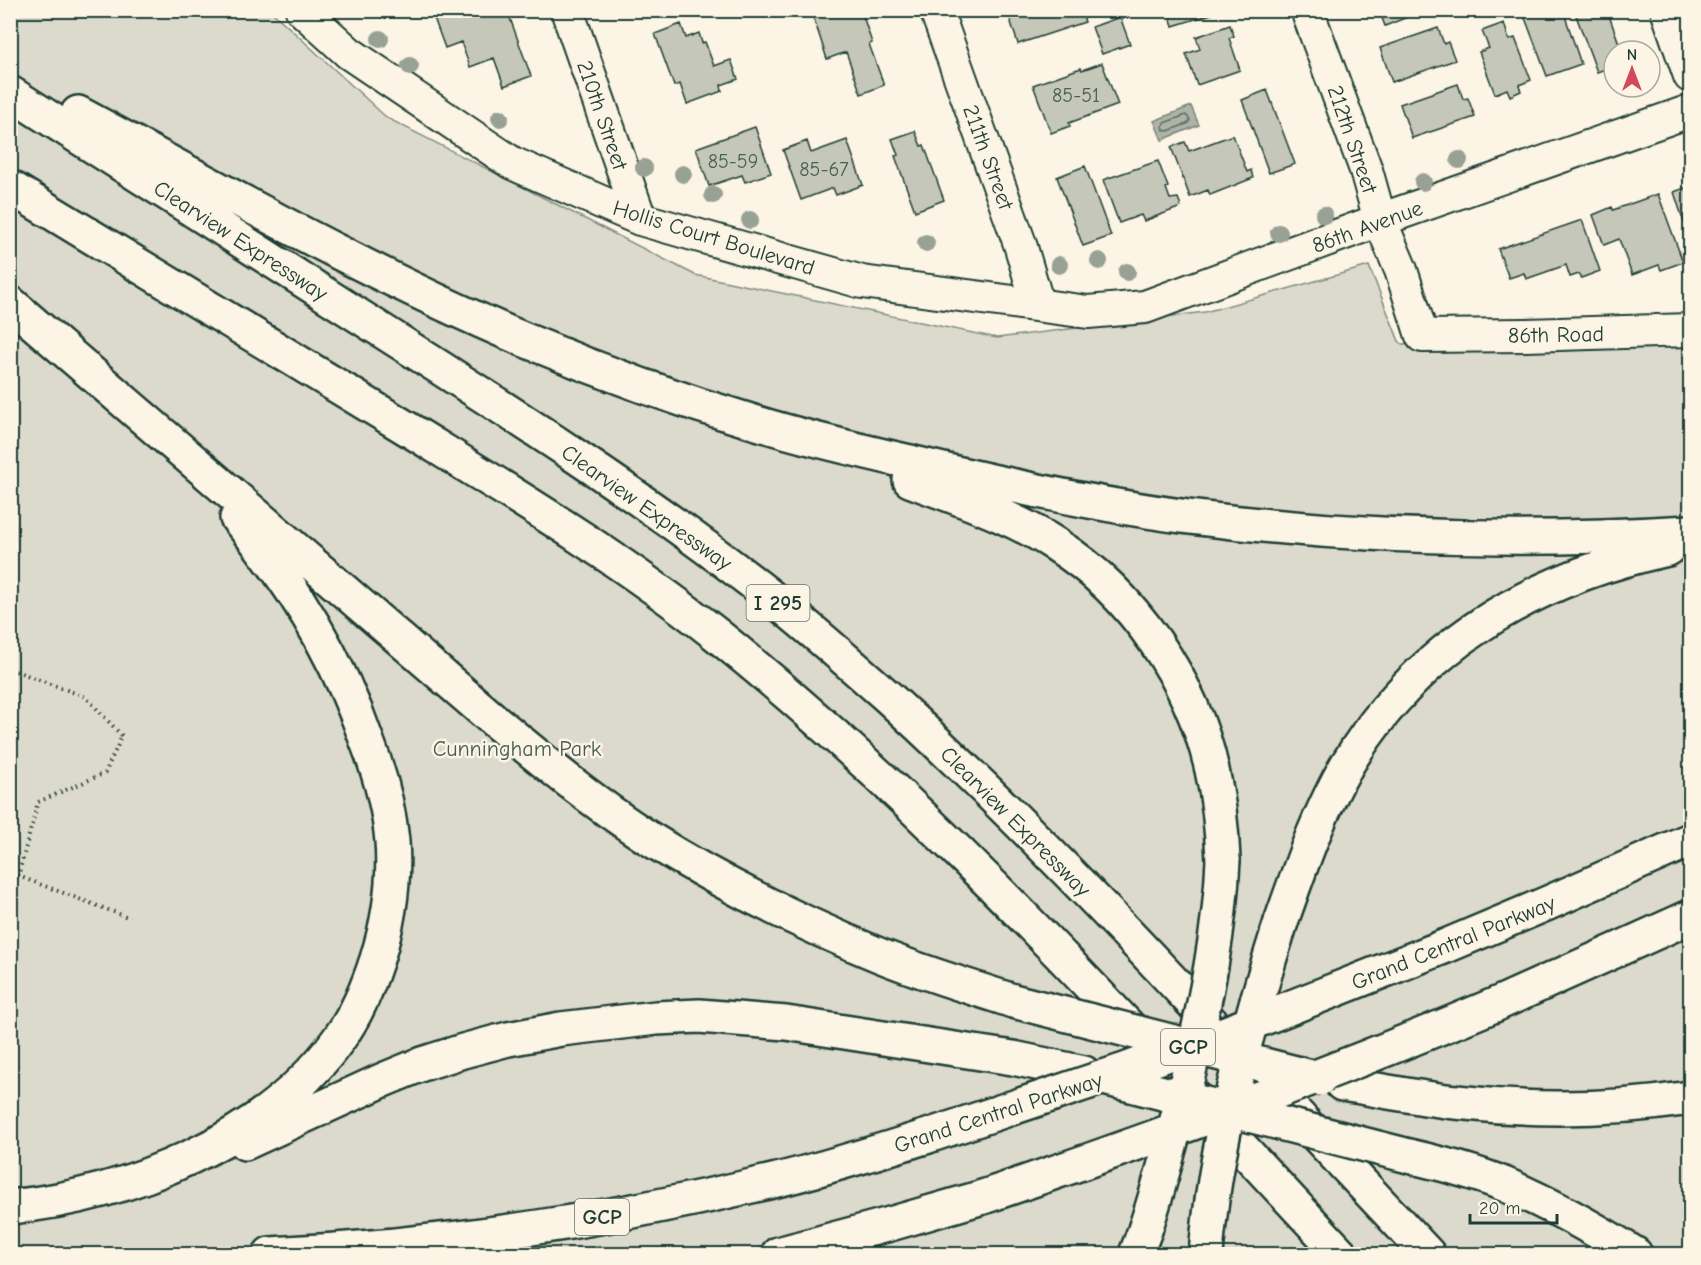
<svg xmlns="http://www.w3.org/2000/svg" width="1701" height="1265" font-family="'Comic Neue',sans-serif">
<rect width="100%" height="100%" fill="#fcf5e5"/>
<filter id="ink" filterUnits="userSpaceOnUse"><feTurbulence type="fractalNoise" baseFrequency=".0167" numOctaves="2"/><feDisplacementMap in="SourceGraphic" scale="12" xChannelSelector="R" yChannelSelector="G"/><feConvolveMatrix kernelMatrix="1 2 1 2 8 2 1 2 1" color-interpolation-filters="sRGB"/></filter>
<g filter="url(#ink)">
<!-- green -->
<path fill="#dcdacc" stroke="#7e8c80" stroke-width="1.5" d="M10 11H271L387 118 695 275 997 338 1205 312 1369 266 1399 341 1402 344 1690 341V1254H11Z"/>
<!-- water -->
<path fill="#aeb3a7" stroke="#758479" stroke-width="1.5" d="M1191 106 1199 125 1162 140 1154 121Z"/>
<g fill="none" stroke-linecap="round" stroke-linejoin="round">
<!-- shore -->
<path stroke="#586c62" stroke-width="1.5" d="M1186 115 1190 120 1189 123 1168 131 1164 130 1163 126 1164 123Z"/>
</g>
<!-- building -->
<path fill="#c5c7b9" stroke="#1f3d34" stroke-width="1.5" d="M455 10H507L531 76 504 86 494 58 470 67 461 42 445 48 434 18Z
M811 10H861L872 43 869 44 884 85 861 94 846 52 827 59Z
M1007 10H1081L1085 22 1018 44Z
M1168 10H1214L1215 13 1173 26Z
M1379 10H1425L1385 26Z
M1522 10H1543L1545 16 1563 10 1581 64 1547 76Z
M1574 10H1607L1621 49V51H1614V66L1597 72Z
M1120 17 1130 44 1102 54 1092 27Z
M1504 23 1509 40 1515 38 1531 80 1519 85 1521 91 1510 96 1507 89 1495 94 1479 52 1489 48 1482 31Z
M681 24 686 38 699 33 702 43 705 42 714 66 731 60 738 79 721 85 722 91 687 104 680 84 674 86 655 34Z
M1230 25 1234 36 1229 38 1240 70 1197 85 1186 54 1200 49 1196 37Z
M1438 28 1444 44 1448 42 1455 60 1392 82 1380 48Z
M1102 63 1118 105 1069 123 1070 126 1051 133 1033 85 1081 68 1082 70Z
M1458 84 1463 99 1468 98 1475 117 1412 138 1400 104Z
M1267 90 1295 164 1269 173 1242 100Z
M755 127 771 173 745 182 742 175 709 186 696 148Z
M915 131 921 146 924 145 944 200 915 211 895 156 898 155 892 139Z
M1233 135 1247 172 1251 170 1253 178 1210 195 1208 190 1190 197 1171 147 1185 142 1189 151Z
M847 140 863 185 836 195 833 188 801 200 783 150 807 141 811 153Z
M1158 161 1168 187 1166 188 1170 199 1178 198 1181 207 1144 221 1141 215 1119 223 1103 180Z
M1085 166 1111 236 1083 246 1057 177Z
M1690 186V241L1674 192Z
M1658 194 1683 262 1661 270 1659 265 1632 275 1619 239 1604 245 1593 215 1612 207 1613 210Z
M1582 220 1600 271 1581 278 1579 274 1570 277 1566 265 1526 279 1524 273 1509 278 1498 249Z"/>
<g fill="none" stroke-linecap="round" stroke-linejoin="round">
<!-- street casing -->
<g stroke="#1f3d34" stroke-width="36">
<path id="street" d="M302 10 349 53 512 163 640 219 862 282 1088 312 1145 307 1380 220 1690 111
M567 10 640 219
M936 10 1020 244 1038 305
M1307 10 1366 170 1380 220 1401 270 1422 336 1526 335 1690 330
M1667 10 1690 76"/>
</g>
<!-- highway casing -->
<g stroke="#1f3d34" stroke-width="38">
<path id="highway" d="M10 93C138 175 266 257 395 339 516 416 638 494 752 582 799 618 844 658 888 697 1004 803 1113 917 1220 1032
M78 113C225 192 371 275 525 340 601 372 679 400 757 423 809 439 862 451 914 463 1005 485 1096 505 1189 517 1355 538 1524 542 1690 532
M10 187C143 268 276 348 408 429 513 494 620 558 717 635 946 819 1141 1041 1341 1254
M10 303 495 721C544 762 593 802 647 837 720 883 799 922 879 955 923 973 968 986 1013 1001
M910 480C959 499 1010 515 1055 544 1133 593 1192 680 1212 770 1219 800 1222 830 1223 860
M1281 922C1300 868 1319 812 1348 763 1421 643 1535 578 1668 549
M1446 946 1548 903 1690 840
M1497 1004 1690 917
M1257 1072 1428 1254
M1342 1084C1380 1090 1418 1098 1456 1102 1534 1111 1612 1110 1690 1098
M245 1143 383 1080 422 1064 463 1051 508 1039 561 1029 656 1018 699 1016 786 1023 1013 1058 1084 1073
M1409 1156C1442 1164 1475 1172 1506 1185 1551 1204 1593 1228 1635 1254
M10 1207C129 1195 266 1140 338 1040 356 1016 368 987 377 959 389 921 395 881 392 841 389 808 380 775 368 744 339 661 295 585 237 518
M270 1254C441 1246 611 1220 777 1180 827 1168 876 1152 925 1137
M778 1254 890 1224 983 1197
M1136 1254 1145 1230"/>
</g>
<!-- path -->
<path stroke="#1f3d34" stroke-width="4" stroke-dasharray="1.5 4.5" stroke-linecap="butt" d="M10 669 86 697 122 736 105 773 38 802 18 876 130 918
M10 877 18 876"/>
<!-- street -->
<use href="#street" stroke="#fcf5e5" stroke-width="32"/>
<!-- highway -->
<use href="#highway" stroke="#fcf5e5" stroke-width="33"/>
<!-- highway-bridge casing -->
<g stroke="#1f3d34" stroke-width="38" stroke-linecap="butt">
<path id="highway-bridge" d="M1013 1001 1319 1079
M1100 1077 1409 1156
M925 1137 1122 1071 1226 1033 1446 946
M983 1197C1157 1138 1328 1075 1497 1004
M1145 1230C1162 1178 1176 1125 1189 1072 1205 1002 1220 932 1223 860
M1206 1254C1215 1141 1247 1029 1281 922"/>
</g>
<!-- highway-bridge -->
<use href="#highway-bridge" stroke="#fcf5e5" stroke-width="33"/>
</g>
<!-- trees -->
<g fill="#97a194">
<circle cx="380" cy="39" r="9"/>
<circle cx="410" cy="66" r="9"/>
<circle cx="500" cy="118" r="9"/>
<circle cx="1459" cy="160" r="9"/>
<circle cx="644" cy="168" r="9"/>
<circle cx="683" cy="174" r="9"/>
<circle cx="1423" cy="182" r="9"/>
<circle cx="713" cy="195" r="9"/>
<circle cx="1324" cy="215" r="9"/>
<circle cx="750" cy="220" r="9"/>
<circle cx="1279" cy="233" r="9"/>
<circle cx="926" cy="243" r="9"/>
<circle cx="1099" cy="261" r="9"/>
<circle cx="1059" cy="265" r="9"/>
<circle cx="1127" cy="272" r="9"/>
</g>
</g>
<g text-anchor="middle" stroke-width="5" stroke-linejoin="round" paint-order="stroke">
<!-- number labels -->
<g font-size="20" fill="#486055">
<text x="1076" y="102">85-51</text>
<text x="733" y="168">85-59</text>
<text x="824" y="176">85-67</text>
</g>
<!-- shield labels -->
<g fill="#fcf5e5" stroke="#617469" stroke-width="1.5">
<rect x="746.5" y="585" width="63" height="36" rx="4.5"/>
<rect x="1161" y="1029" width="54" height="36" rx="4.5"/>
<rect x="575" y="1199" width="54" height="36" rx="4.5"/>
</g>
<g font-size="21" font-weight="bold" fill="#1f3d34">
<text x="778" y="610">I 295</text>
<text x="1188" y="1054">GCP</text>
<text x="602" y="1224">GCP</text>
</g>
<!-- street labels -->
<g font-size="22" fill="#1f3d34" stroke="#fcf5e5">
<text transform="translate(603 115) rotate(71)" y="8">210th Street</text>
<text transform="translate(1353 139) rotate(71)" y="8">212th Street</text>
<text transform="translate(989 157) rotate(70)" y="8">211th Street</text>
<text transform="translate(1367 226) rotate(-20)" y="8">86th Avenue</text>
<text transform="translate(714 237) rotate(17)" y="8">Hollis Court Boulevard</text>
<text transform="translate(241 240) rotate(33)" y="8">Clearview Expressway</text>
<text transform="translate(1556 334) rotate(-1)" y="8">86th Road</text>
<text transform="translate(647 507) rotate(35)" y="8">Clearview Expressway</text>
<text transform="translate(1016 821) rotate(45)" y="8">Clearview Expressway</text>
<text transform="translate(1453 942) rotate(-22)" y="8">Grand Central Parkway</text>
<text transform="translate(998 1112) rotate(-18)" y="8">Grand Central Parkway</text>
</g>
<!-- park labels -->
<g font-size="22" fill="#455c52" stroke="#fcf5e5">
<text x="517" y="756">Cunningham Park</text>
</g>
</g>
<!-- margin -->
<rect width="1701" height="1265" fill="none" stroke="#fcf5e5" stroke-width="36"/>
<rect x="18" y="18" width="1665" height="1229" fill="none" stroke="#1f3d34" stroke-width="2" filter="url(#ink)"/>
<!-- north arrow -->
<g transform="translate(1632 69)"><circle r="28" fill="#fcf5e5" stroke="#a4ab9e" stroke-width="1.5"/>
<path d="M0-4.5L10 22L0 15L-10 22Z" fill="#d1495b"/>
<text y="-9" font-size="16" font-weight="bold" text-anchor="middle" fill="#1f3d34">N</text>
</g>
<!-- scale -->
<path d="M1470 1214v9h87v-9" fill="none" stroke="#1f3d34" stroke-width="3"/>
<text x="1479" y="1214" font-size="18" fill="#1f3d34" stroke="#fcf5e5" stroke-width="4.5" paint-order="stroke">20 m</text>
</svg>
